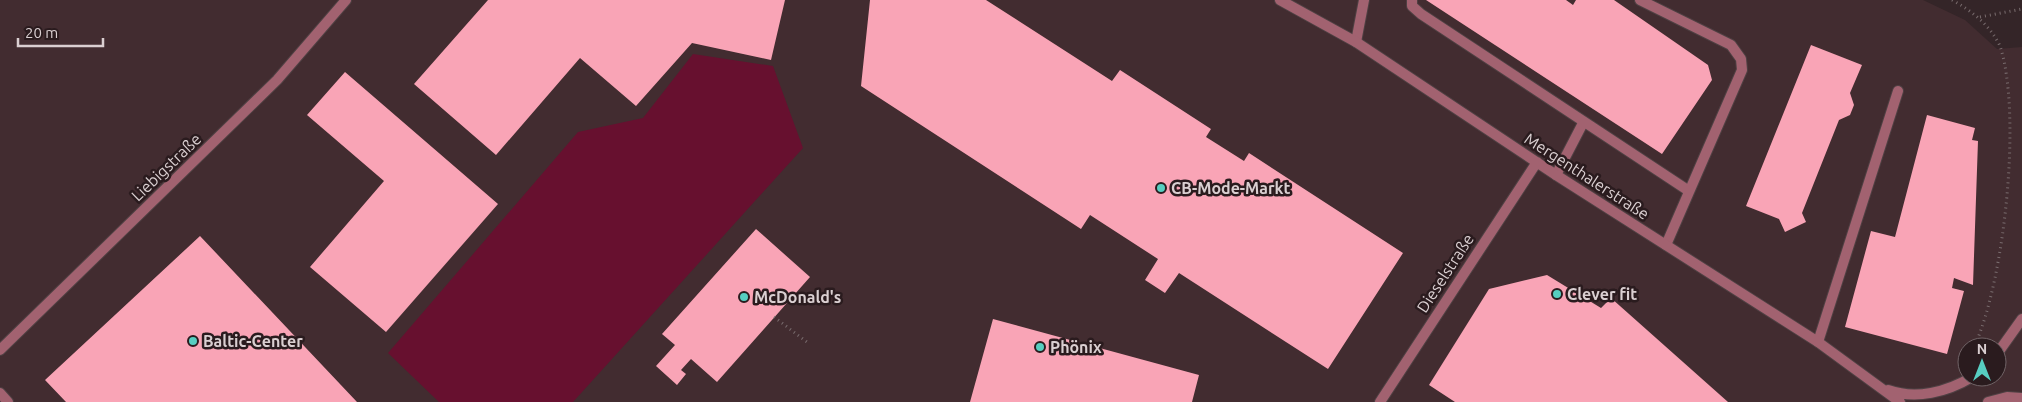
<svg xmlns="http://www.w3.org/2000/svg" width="2022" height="402" font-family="Ubuntu,sans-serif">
<rect width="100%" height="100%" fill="#342528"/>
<!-- built -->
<path fill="#422c30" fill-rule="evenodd" d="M0 0H1923L1965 20 1997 49 2022 47V402H0ZM1967 347H1997V377H1967Z"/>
<!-- green -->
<path fill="#67102f" d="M693 54 773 66 803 148 573 402H439L388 353 578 132 643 118Z"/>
<!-- building -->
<path fill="#f9a4b6" d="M488 0H785L771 60 692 43 636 106 580 58 496 155 414 84Z
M870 0H986L1112 81 1120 70 1211 129 1206 137 1244 161 1249 153 1403 253 1328 369 1179 273 1165 293 1145 280 1158 259 1090 215 1081 229 861 86Z
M1426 0H1566L1573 5 1576 0H1614L1708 65 1712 80 1662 154Z
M1811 45 1862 65 1850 93 1854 105 1850 115 1839 120 1802 213 1806 222 1785 232 1779 219 1746 206Z
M345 72 498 204 386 332 310 267 384 181 307 115Z
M1927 115 1975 128 1972 140 1978 141 1973 285 1954 278 1952 288 1964 291 1947 354 1845 327 1871 231 1895 237Z
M756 229 810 277 717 382 691 359 681 370 686 374 677 385 656 366 675 345 662 334Z
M200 236 357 402H66L45 380Z
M1547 275 1601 308 1611 298 1728 402H1455L1429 385 1489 289Z
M993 319 1199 375 1192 402H970Z"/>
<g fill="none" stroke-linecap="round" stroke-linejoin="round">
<!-- service casing -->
<g stroke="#4f4043" stroke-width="12">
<path id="service" d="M1412 0V6L1421 14 1689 191
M1640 0 1731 45 1741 59 1742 70 1666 245
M1356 42 1364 0
M1556 175 1583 123
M1818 342 1898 91"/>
</g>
<!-- minor casing -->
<g stroke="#4f4043" stroke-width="12">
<path id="minor" d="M1280 0 1356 42 1556 175 1818 342 1900 402
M0 350 277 80 346 0
M1997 354 2022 319
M1888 390C1916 400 1947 392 1972 377
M0 393 8 402
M1380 402 1537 162
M1988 402 2007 397 2022 398"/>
</g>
<!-- path -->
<path stroke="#796c6e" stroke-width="3" stroke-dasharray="1 4" stroke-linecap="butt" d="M1952 0C1972 11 1990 25 2000 46 2022 112 2005 281 1974 347
M1980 17 2022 9
M774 317 807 342"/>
<!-- service -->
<use href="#service" stroke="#a26270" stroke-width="10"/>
<!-- minor -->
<use href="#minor" stroke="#a26270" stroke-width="10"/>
</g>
<!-- markers -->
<g fill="#57cec1" stroke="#2a1b1e" stroke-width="2">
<circle cx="1161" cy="188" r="5"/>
<circle cx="1557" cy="294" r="5"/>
<circle cx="744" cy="297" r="5"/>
<circle cx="193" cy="341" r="5"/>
<circle cx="1040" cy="347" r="5"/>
</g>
<g text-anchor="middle" stroke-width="5" stroke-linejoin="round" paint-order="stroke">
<!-- street labels -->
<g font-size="16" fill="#dacfd1" stroke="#2a1b1e">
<text transform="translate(166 167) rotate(-44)" y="6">Liebigstraße</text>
<text transform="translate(1587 176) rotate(33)" y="6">Mergenthalerstraße</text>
<text transform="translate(1445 273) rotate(-57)" y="6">Dieselstraße</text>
</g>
<!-- poi labels -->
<g font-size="16" font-weight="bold" fill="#dacfd1" stroke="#2a1b1e" text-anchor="start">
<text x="1171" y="194">CB-Mode-Markt</text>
<text x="1567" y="300">Clever fit</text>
<text x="754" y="303">McDonald's</text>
<text x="203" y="347">Baltic-Center</text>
<text x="1050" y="353">Phönix</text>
</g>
</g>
<!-- north arrow -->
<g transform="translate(1982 362)"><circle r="24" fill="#2a1b1e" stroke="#706366"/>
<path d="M0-4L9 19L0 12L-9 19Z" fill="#57cec1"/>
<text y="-8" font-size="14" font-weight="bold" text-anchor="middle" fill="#dacfd1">N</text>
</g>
<!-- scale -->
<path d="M18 38v8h85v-8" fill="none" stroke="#dacfd1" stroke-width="2.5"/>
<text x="25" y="38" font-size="15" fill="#dacfd1" stroke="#2a1b1e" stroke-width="4" paint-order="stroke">20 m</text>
</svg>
